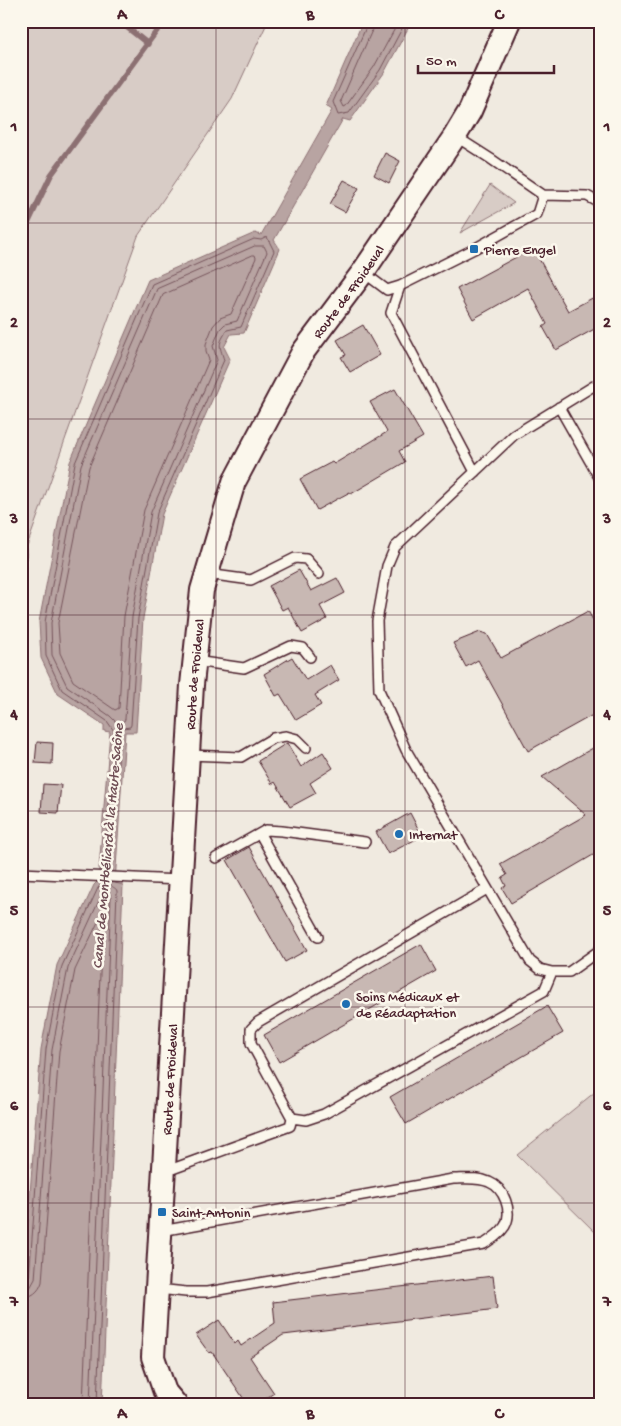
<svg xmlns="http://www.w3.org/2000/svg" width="621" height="1426" font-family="'Gochi Hand',sans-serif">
<rect width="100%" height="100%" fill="#f0eae0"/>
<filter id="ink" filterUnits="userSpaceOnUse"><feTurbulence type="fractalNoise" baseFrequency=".02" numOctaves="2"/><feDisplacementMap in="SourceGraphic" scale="10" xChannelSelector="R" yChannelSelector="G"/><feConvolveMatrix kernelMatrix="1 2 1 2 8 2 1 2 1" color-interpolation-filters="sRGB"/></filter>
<g filter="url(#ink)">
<!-- green -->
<path fill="#d8ccc6" stroke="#917678" d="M21 21H268L232 99 138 236 27 546 21 647Z
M490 185 514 203 460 233Z
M600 1088V1237L517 1155Z"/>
<!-- water -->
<path fill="#b8a4a2" stroke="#8c6f72" d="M363 21H412L384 73 350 121 343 119 274 240 280 249 244 333 231 334 224 347 230 359 162 514 143 618 136 732H125L115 883 123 885 102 1405H21V1312L41 1049 57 965 94 885 98 881 110 732 104 731V725L58 694 41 658 39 622 70 462 148 280 255 233 261 235 332 110 326 106Z"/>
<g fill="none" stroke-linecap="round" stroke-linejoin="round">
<!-- shore -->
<path stroke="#76545b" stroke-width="1" d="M367 21V25L333 102 338 115 349 113 380 70 406 21
M374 21 373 28 341 101 344 107 346 106 374 67 399 21
M255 246H264L267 252 237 321 225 324 220 329 213 346 217 360 151 512 132 617 125 719 124 721 117 723 110 716 67 686 52 655 51 623 81 465 157 289Z
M253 255H255L256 258 231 314 220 318 213 326 206 344V352L209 360 144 510 124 616 119 708 115 710 73 681 60 653 58 623 89 467 163 295Z
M104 871 114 731 107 721 62 690 46 656 45 622 75 463 152 284 254 239 261 240 267 237 274 251 241 327 227 330C218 345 219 344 224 360L157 513 138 618 131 725 130 727 123 728 120 732 111 871
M21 1284 26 1283 29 1279 46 1049 62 966 98 888 103 882
M21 1290 30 1288 35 1279 52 1050 68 968 103 892 106 890 111 895 90 1405
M21 1298C32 1297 39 1292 42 1282L59 1051 75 970 98 922 100 920 102 923 83 1405
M97 1405 117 891C116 887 111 888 110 883"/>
<!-- stream -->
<path stroke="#8c6f72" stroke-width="5.5" d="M119 21 148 44
M21 238 51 175 164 21"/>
</g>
<!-- building -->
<path fill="#c8b8b3" stroke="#4a1f2b" d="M385 153 400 161 389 183 374 175Z
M344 180 359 188 345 212 330 204Z
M533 248 568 311 600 294V326L556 350 543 327 547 324 528 288 473 319 457 289Z
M363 325 380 355 350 372 341 357 346 355 337 340Z
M395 389 423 437 399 451 405 462 351 494 350 492 317 510 300 479 332 462 334 464 387 432 370 402Z
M299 570 311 591 337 578 345 593 320 606 327 619 302 633 288 607 282 610 269 586Z
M588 611 600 633V711L528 751 478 660 466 667 453 643 480 632 487 634 501 658Z
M292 657 306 680 330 665 339 680 315 695 321 705 296 720 280 694 276 696 264 674Z
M37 742 53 743 52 764 35 763Z
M287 743 301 767 323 752 333 768 310 783 316 793 290 807 275 782 272 784 258 761Z
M600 744V851L511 903 502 888 506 886 502 878 507 875 500 864 586 815 542 777Z
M43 784 61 785 58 813 41 812Z
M410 813 422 836 388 854 376 832Z
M249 847 307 950 285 962 227 860Z
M421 944 436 971 279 1062 264 1035Z
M547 1006 563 1033 406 1124 390 1097Z
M493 1276 497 1309 283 1335 250 1357 274 1393 256 1405H248L212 1352 209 1353 196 1335 219 1320 235 1344 238 1341 241 1346 275 1323 273 1302Z"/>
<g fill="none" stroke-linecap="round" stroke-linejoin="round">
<!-- service casing -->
<g stroke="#4a1f2b" stroke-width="12">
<path id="service" d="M543 195 587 196 600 203
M363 272 387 290 400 286 474 249 537 214 543 195 491 159 455 136
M400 286 391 313 475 472
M600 382 514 435 395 547 387 566 377 621 379 690 406 750 530 961 540 969 552 972H569L600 950
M559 407 600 479
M207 574 251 580 295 558 306 559 319 574
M195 661 244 668 291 646 303 648 310 657
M188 755 241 757 273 738 286 736 297 739 306 748
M260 834 318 937
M216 858 266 830 282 831 365 842
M21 873 180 880
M487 889 258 1022 251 1029V1043L292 1118 306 1120 324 1114 544 991 552 972
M164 1172 290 1126 292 1118
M158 1289 186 1292H207L484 1244C492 1239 500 1234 505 1226 513 1211 504 1188 489 1182 478 1177 465 1179 453 1179L161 1231"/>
</g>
<!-- tertiary casing -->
<g stroke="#4a1f2b" stroke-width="26">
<g id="tertiary">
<path id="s1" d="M176 1405 165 1392 153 1357 192 685 202 590 234 482 303 352 363 272 455 136 470 111 509 21"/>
</g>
</g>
<!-- service -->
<use href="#service" stroke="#fbf7ec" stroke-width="9"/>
<!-- tertiary -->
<use href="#tertiary" stroke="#fbf7ec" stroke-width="22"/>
</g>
</g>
<!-- grid -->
<path fill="none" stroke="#4a1f2b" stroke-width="1" stroke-opacity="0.55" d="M216 21V1405M405 21V1405M21 223H600M21 419H600M21 615H600M21 811H600M21 1007H600M21 1203H600"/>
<!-- markers -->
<g fill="#1f6fb2" stroke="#fbf7ec" stroke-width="2">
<rect x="469" y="244" width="10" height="10" rx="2.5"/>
<circle cx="399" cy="834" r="5"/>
<circle cx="346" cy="1004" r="5"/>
<rect x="157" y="1207" width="10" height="10" rx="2.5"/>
</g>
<g text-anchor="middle" stroke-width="5" stroke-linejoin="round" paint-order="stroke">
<!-- poi labels -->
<g font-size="14" fill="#4a1f2b" stroke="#fbf7ec" text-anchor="start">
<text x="484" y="254">Pierre Engel</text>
<text x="409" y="839">Internat</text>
<text x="356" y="1001">Soins Médicaux et<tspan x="356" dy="16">de Réadaptation</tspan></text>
<text x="172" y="1217">Saint-Antonin</text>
</g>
<!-- street labels -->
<g font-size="14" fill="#4a1f2b" stroke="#fbf7ec">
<text dy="5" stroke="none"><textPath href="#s1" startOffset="1158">Route de Froideval</textPath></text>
<text dy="5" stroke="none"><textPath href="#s1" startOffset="738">Route de Froideval</textPath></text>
<text dy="5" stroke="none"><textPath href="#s1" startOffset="332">Route de Froideval</textPath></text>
</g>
<!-- water labels -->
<g font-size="15" font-style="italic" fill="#704e55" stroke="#fbf7ec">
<text transform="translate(107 846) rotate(-85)" y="5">Canal de Montbéliard à la Haute-Saône</text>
</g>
</g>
<!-- margin -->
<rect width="621" height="1426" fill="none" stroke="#fbf7ec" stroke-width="55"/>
<!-- scale -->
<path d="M418 65v8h136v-8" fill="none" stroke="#4a1f2b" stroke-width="2.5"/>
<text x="426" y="65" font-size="15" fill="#4a1f2b" stroke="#fbf7ec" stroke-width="4" paint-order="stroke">50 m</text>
<rect x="28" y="28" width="566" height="1370" fill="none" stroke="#4a1f2b" stroke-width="2"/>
<g font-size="16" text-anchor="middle" font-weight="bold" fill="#4a1f2b">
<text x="122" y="19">A</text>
<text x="310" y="19">B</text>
<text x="499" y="19">C</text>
<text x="14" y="131">1</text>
<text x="607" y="131">1</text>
<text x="14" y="327">2</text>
<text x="607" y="327">2</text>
<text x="14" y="523">3</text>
<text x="607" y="523">3</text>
<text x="14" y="719">4</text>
<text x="607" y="719">4</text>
<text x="14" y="915">5</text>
<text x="607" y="915">5</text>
<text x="14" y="1110">6</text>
<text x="607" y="1110">6</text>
<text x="14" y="1306">7</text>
<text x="607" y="1306">7</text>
<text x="122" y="1418">A</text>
<text x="310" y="1418">B</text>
<text x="499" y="1418">C</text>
</g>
</svg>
